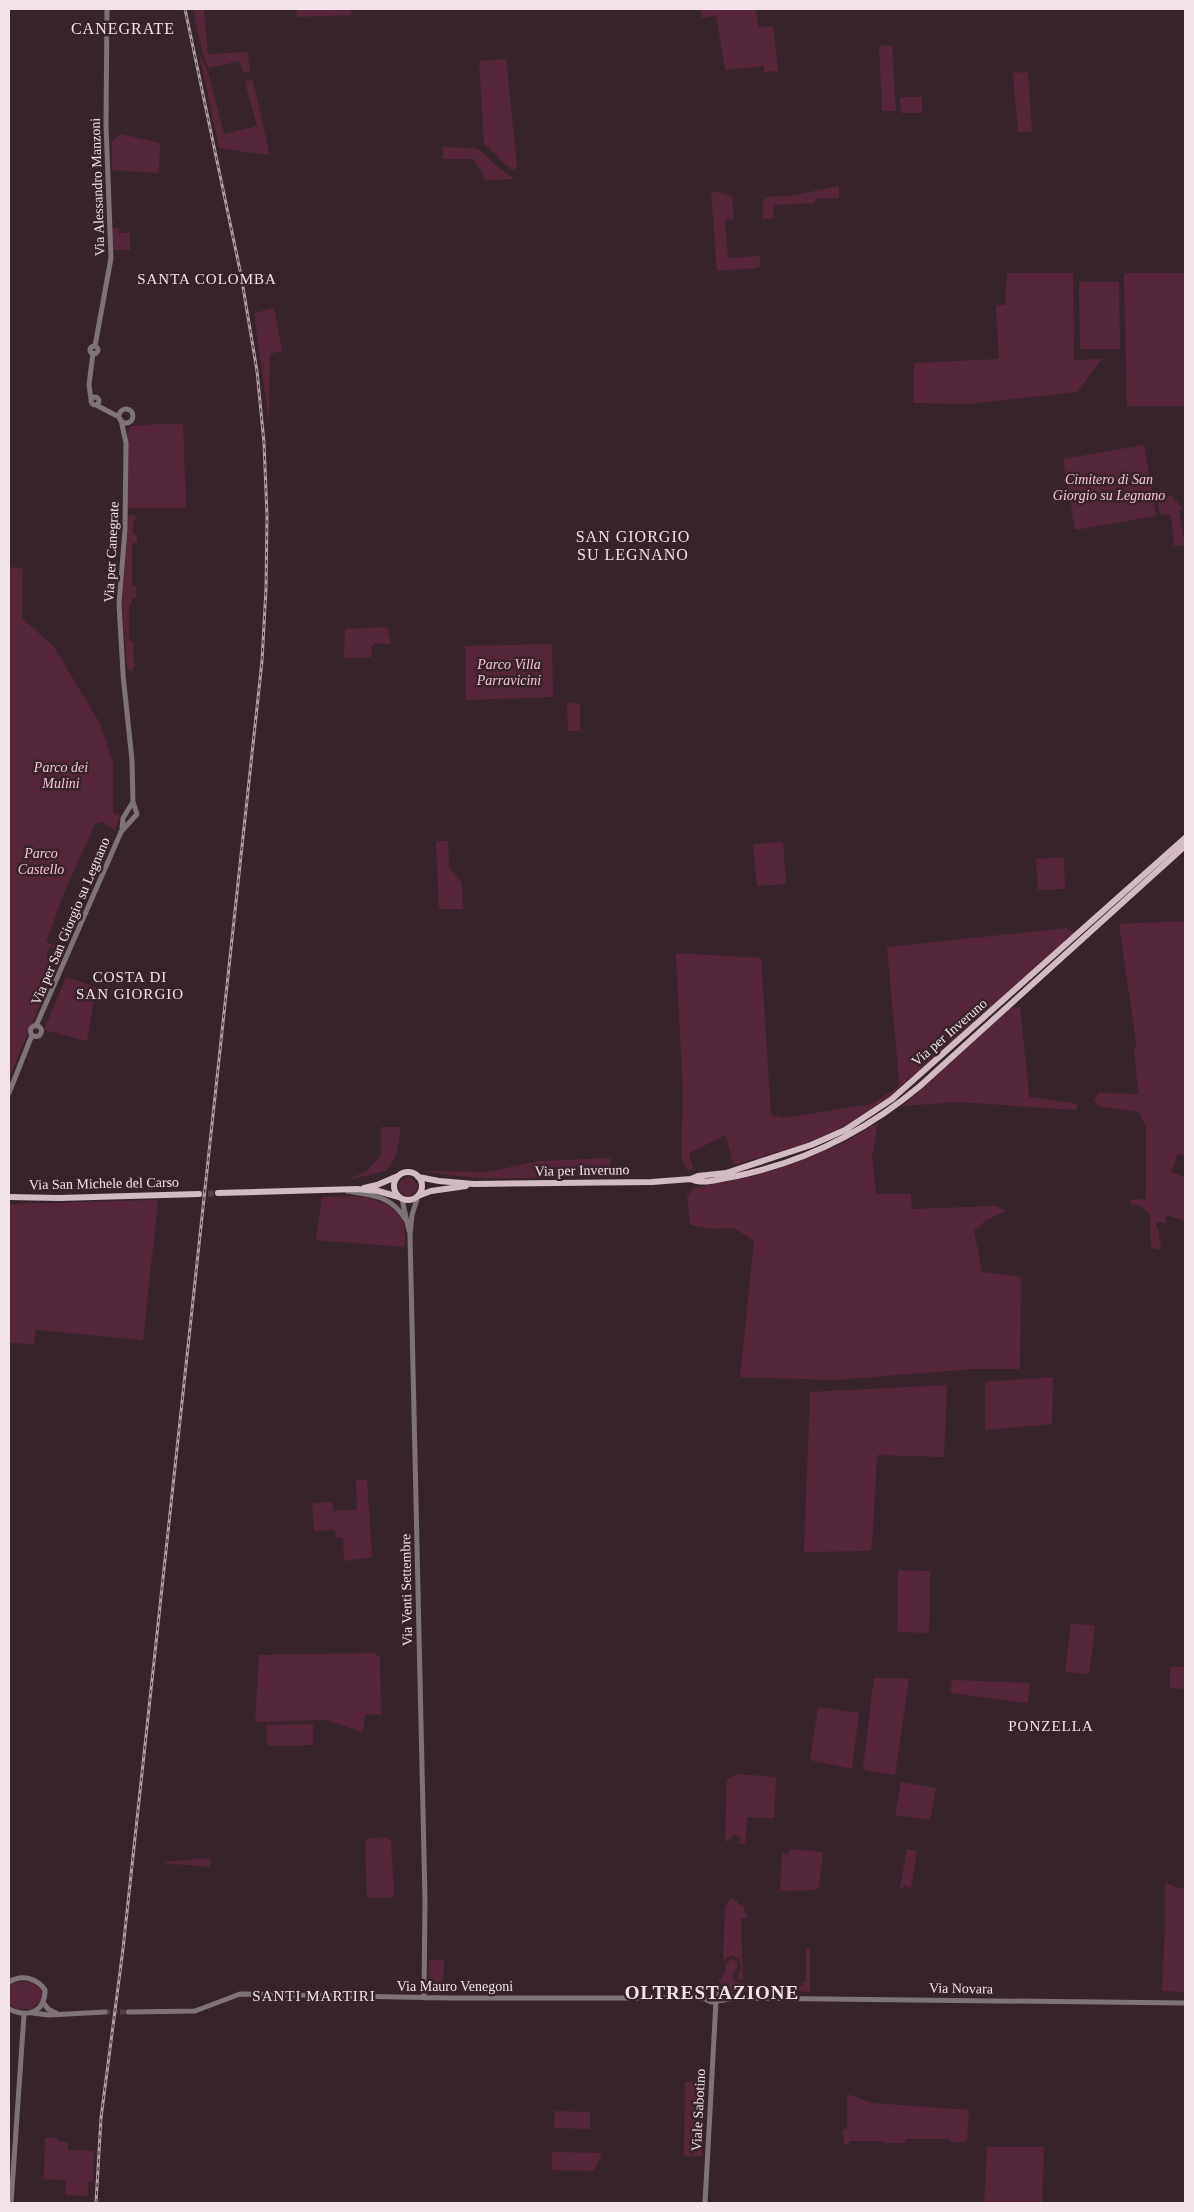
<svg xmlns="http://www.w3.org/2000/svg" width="1194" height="2212" font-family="'Times New Roman',serif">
<rect width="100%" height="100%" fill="#37242b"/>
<!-- green -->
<path fill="#55263a" d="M193 9H204L208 54 247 52 250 69 249 72H243L240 61 208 68 202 51Z
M296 9H351V15L297 17Z
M700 9H756L758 27 773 26 778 71 764 72V66L725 70 716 15 702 18Z
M892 45 896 111H882L879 46Z
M199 52 208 72 224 134 257 126 245 82 250 79 253 81 269 152 267 155 219 148Z
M506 59 517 167 513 170C500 162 496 153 484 144L479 61Z
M1028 72 1032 132H1018L1013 73Z
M900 97H922V113H901Z
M121 134 160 143 159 173 112 170V141Z
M443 147 473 148 480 150 495 165 514 179 484 180 483 173 473 159H443Z
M839 186V198L815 199V203L773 205 774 218 763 219V203L765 197 790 196Z
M711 191 732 196 734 219 725 220 728 258 760 256V265L757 268 717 271Z
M113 228H119V233H130V250H113Z
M1007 273H1073L1074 360 1102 359 1077 392 968 404 913 403 914 363 999 359 996 305H1005Z
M1124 273H1185V406H1127Z
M1079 282H1119L1120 349H1080Z
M274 308 282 351 270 354 269 423 254 313Z
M160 424H183L186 508H128L127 435 131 426Z
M1144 445 1156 516 1075 530 1063 459Z
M1170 495 1182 507 1179 512 1185 545 1174 546 1171 515 1160 514 1157 501Z
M129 515H135L136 519 133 522V534L137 535V543H132V586H136V598H132V604L129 605V641L133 642 134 665H136L133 668 132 672 127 667 122 605Z
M9 567 23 568 22 618 54 647 99 722 113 762V813L120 815 115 830 103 822 95 824 66 888 46 942 62 949 50 947 46 956 58 962 9 1078Z
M387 627 391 644 375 643 371 647 372 657 346 658 344 655 345 629Z
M552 644 553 697 466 700 465 646Z
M567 702 580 704V731H568Z
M436 841H448L449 867 462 883 463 909H439Z
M783 842 786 884 757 886 753 844Z
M1064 857 1065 889 1038 890 1036 859Z
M1185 921V1156L1178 1153 1171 1172 1185 1177V1221L1166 1215 1165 1223 1157 1222 1156 1227 1159 1231V1239L1161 1242 1160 1250 1151 1248 1150 1214 1141 1206 1131 1204V1200L1146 1199V1127L1139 1112 1098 1106 1094 1101 1098 1093 1138 1094 1134 1048 1137 1049 1119 924Z
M1067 928 1074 933 890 1096 843 1127 802 1145 733 1165 726 1135 689 1153 693 1169 687 1170 681 1157 683 1095 676 953 761 958 771 1115 783 1118 872 1104 898 1087 899 1080 887 947Z
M66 977 96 987 87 1041 44 1030Z
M1020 1007 1029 1097 1077 1104 1076 1110 958 1102 903 1106 1011 1008Z
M878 1123 872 1155 876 1194H911L912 1209 995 1206 1007 1211 986 1220 974 1231 982 1272 1021 1277 1020 1369H973L835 1380 740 1377 754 1241 734 1228 711 1229 690 1225 687 1196 694 1188 754 1176 792 1164 839 1145Z
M381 1127H400C400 1142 397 1160 386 1171L343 1181 366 1172 381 1155Z
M610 1158V1175C550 1176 486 1184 426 1171L487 1172 539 1161Z
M399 1187a9 9 0 1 1 18 0a9 9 0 1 1-18 0Z
M357 1196C387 1201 411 1211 404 1247L316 1240 322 1197Z
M158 1200 143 1340 36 1330 34 1345 9 1342V1204Z
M1053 1377 1052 1424 985 1430V1382Z
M947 1385 944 1457 877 1455 872 1545 870 1551 804 1552 810 1392Z
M356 1480H367L372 1557 344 1561 343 1538H336L335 1530 314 1531 312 1503 333 1502V1511L357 1510Z
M898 1570 930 1571 929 1633 897 1632Z
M1071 1623 1095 1626 1089 1674 1065 1672Z
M374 1653 380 1657 381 1715 367 1714 364 1717V1727L362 1732 327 1720 255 1722 259 1655Z
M1170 1667H1185V1689L1170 1688Z
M874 1678 909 1679 895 1775 865 1770 863 1767Z
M952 1680 1030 1683 1028 1703 950 1693Z
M818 1707 859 1713 852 1769 810 1760Z
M313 1724V1745L267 1746V1725Z
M737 1774 776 1777 774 1818 747 1817 745 1844 738 1843 741 1838 734 1835 728 1841H725L727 1779Z
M901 1782 936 1788 930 1820 895 1815Z
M388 1837V1840H391L394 1897 369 1898 367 1896 365 1842 368 1839Z
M792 1849 823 1852 819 1887 815 1890 780 1891 782 1853 787 1855Z
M907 1849 917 1851 911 1888 904 1885 903 1888H900Z
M210 1858V1867L163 1863V1862Z
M1165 1883 1182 1889 1185 1884V1992L1162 1991 1165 1927Z
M731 1898 737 1901 740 1906 743 1904 747 1918H741L743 1980 737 1978 741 1968 739 1959 731 1955 723 1961 725 1907Z
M806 1948H810V1993L781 1987 779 1983H784L785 1986H803V1982H806Z
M731 1959 737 1962V1968L732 1975 735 1982 747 1984 748 1987 768 1988 752 1992H726L719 1982 725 1972 726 1963Z
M429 1960H444L443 1990H428Z
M14 1982H32L41 1990 42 2000 32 2009H16L9 2003V1987Z
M706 2080 702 2156H684L685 2082Z
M847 2094 872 2103 969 2110 967 2140 965 2142H950L949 2139H906L905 2143H885L884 2141H849V2144L844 2145 843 2129H847Z
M555 2111 590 2112V2129L554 2128Z
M45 2138H57V2141L68 2142V2150L94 2151 93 2182H88V2196L65 2195 66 2180 44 2179Z
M987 2147H1044L1042 2203H984Z
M552 2152 602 2153 594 2171 552 2170Z"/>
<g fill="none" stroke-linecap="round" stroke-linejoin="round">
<!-- tertiary-tunnel -->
<path stroke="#534147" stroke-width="5" stroke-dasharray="5 2.5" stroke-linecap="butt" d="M105 2012H128"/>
<!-- primary-tunnel -->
<path stroke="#534147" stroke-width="6" stroke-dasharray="6 3" stroke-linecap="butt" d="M199 1194 218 1193"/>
<!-- tertiary -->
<path stroke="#7e7376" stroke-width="5" d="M90 350a4 4 0 1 1 8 0a4 4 0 1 1-8 0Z
M95 346 111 258 106 125 107 9
M91 401a4 4 0 1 1 8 0a4 4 0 1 1-8 0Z
M91 399 89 385 93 353
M96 405 119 417
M119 416a7 7 0 1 1 14 0a7 7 0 1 1-14 0Z
M121 420 126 443 125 530 119 604 123 673
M122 829 123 818 133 802
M30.5 1031a5.5 5.5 0 1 1 11 0a5.5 5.5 0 1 1-11 0Z
M36 1026 121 832 137 814 133 802 132 760 123 675
M9 1093 32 1035
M347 1191C374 1196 391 1195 406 1220
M418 1196 412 1215 410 1235 425 1900 424 1998
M402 1199 409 1231
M9 1982C22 1974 37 1978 45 1990 45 2013 27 2018 9 2009
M720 1992 736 1998
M692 1997 708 1987 713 1986 720 1992 717 2000
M43 2002 48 2009 56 2013
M128 2012 195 2011 240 1994 451 1998H689L705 1999 711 2002 736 1998 1185 2003
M32 2013 49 2015 105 2012
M11 2203 24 2015
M705 2203 716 2001"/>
<!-- primary -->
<path stroke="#d2bbc3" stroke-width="6" d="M394 1186a14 14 0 1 1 28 0a14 14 0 1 1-28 0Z
M418 1177 439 1181 474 1184 652 1182 691 1179 698 1176 726 1173 811 1145 845 1130 892 1099 1185 838
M691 1179C703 1185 720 1179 732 1177 803 1163 865 1132 920 1086L1185 846
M364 1188 377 1185 398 1176
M218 1193 357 1189 378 1191 399 1197
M418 1196 431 1191 466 1186
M9 1197 59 1198 199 1194"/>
<!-- rail casing -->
<g stroke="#ae9fa4" stroke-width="3">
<path id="rail" d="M96 2203 101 2118 123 1949 262 661 266 589 267 516 264 443 257 371 241 275 185 9"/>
</g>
<!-- rail -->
<use href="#rail" stroke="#37242b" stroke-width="1" stroke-dasharray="4" stroke-linecap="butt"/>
</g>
<g text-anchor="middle" stroke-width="5" stroke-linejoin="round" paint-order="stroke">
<!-- street labels -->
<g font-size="14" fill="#f1e3e8" stroke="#37242b">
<text transform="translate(97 187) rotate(-92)" y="5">Via Alessandro Manzoni</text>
<text transform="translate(111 552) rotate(-87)" y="5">Via per Canegrate</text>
<text transform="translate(70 921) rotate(-67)" y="5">Via per San Giorgio su Legnano</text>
<text transform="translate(949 1032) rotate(-41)" y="5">Via per Inveruno</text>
<text transform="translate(582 1170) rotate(-1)" y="5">Via per Inveruno</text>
<text transform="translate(104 1183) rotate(-1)" y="5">Via San Michele del Carso</text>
<text transform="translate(406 1590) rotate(-91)" y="5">Via Venti Settembre</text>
<text x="455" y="1991">Via Mauro Venegoni</text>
<text transform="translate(961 1988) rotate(1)" y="5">Via Novara</text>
<text transform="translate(698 2110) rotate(-87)" y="5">Viale Sabotino</text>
</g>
<!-- park labels -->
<g font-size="14" font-style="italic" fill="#f5c4d5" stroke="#37242b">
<text x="1109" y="484">Cimitero di San<tspan x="1109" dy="16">Giorgio su Legnano</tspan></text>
<text x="509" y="669">Parco Villa<tspan x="509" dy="16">Parravicini</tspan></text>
<text x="61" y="772">Parco dei<tspan x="61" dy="16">Mulini</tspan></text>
<text x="41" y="858">Parco<tspan x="41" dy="16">Castello</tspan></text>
</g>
<!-- neighbourhood labels -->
<g font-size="15" letter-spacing="1" fill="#f1e3e8" stroke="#37242b">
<text x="207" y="284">SANTA COLOMBA</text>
<text x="130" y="982">COSTA DI<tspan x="130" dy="17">SAN GIORGIO</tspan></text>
<text x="1051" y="1731">PONZELLA</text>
<text x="314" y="2001">SANTI MARTIRI</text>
</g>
<!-- quarter labels -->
<g font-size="16" letter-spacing="1" fill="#f1e3e8" stroke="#37242b">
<text x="123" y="34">CANEGRATE</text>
<text x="633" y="542">SAN GIORGIO<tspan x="633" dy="18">SU LEGNANO</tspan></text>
</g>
<!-- district labels -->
<g font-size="19" font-weight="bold" letter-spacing="1" fill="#f1e3e8" stroke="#37242b">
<text x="712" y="1999">OLTRESTAZIONE</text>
</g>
</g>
<!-- border -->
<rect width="1194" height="2212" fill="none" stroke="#f1e3e8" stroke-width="20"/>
</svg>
